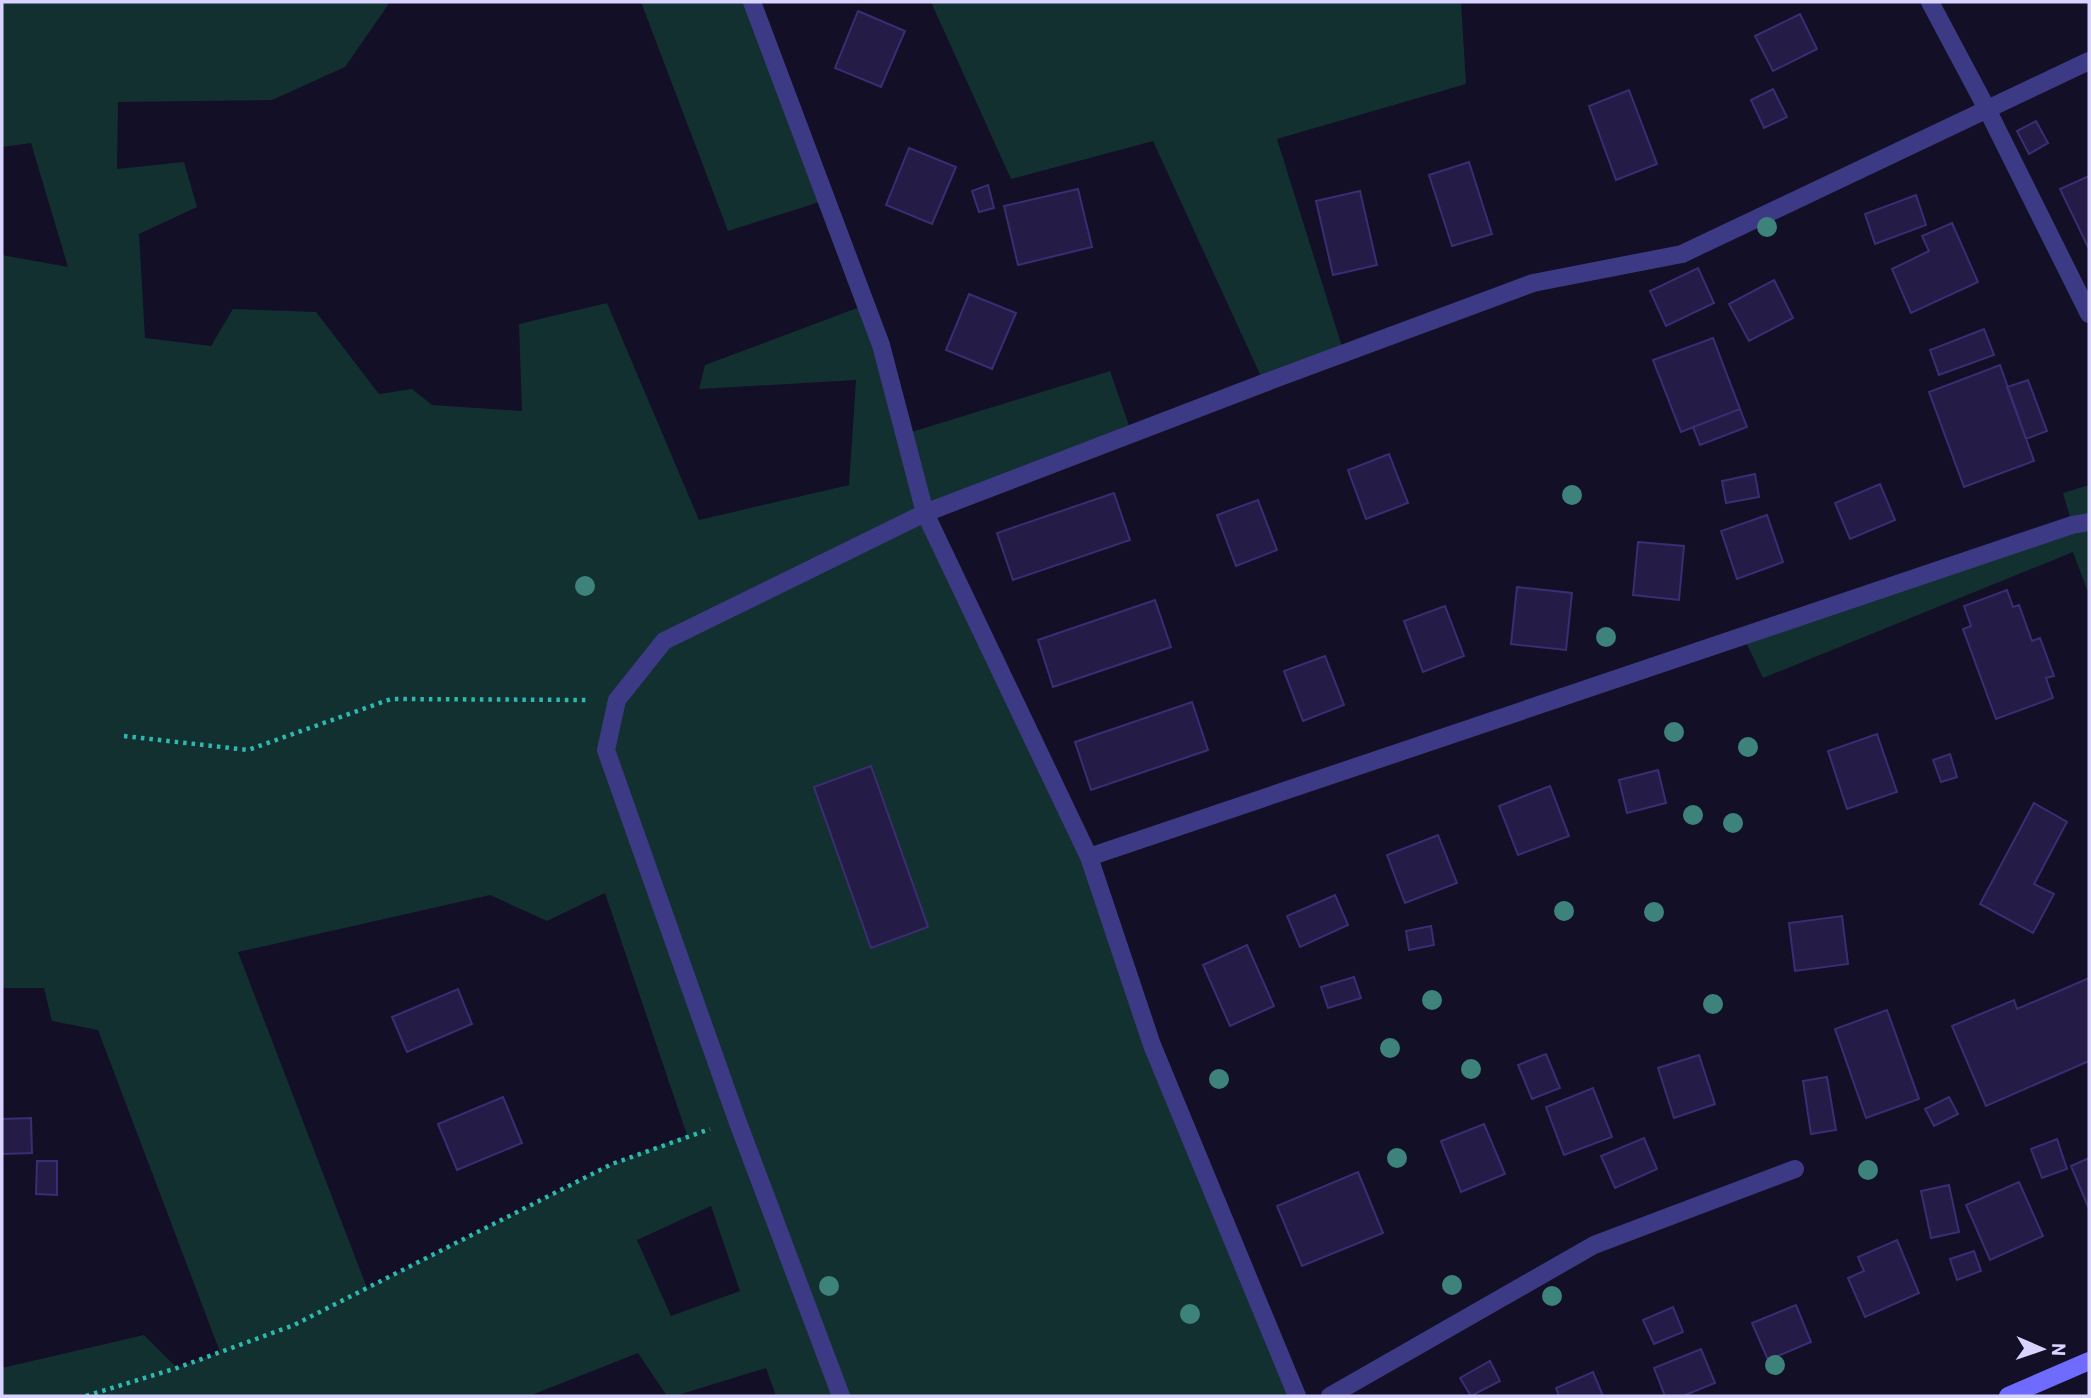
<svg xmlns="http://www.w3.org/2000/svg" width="2091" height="1398" font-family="Barlow,sans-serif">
<rect width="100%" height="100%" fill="#130f26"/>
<!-- green -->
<path fill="#12302f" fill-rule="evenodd" d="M2 2H390L345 67 272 100 118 102 117 169 184 162 197 207 139 234 145 338 211 346 233 309 316 312 379 394 412 389 432 405 522 411 519 324 607 303 699 520 849 485 856 380 699 389 705 365 865 305 905 434 1110 371 1132 434 926 513 1089 857 1152 1045 1297 1396H776L766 1368 675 1396H667L638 1353 529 1396H2V1368L144 1335 177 1368 220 1352 98 1030 52 1021 44 988H2V255L68 267 31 143 2 147ZM605 893 687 1135 612 1164 367 1288 238 952 490 895 547 921ZM711 1206 740 1291 671 1316 637 1240Z
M641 2H752L826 200 728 231Z
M931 2H1461L1466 84 1277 139 1344 353 1264 383 1153 141 1011 179Z
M2089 485V595L2073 552 1763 678 1743 636 2072 524 2063 493Z"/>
<!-- building -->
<path fill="#241b47" stroke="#3b2d73" stroke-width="2" d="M858 11 905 31 881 87 835 68Z
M1800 14 1817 49 1773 71 1755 36Z
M1773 89 1787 117 1764 128 1751 100Z
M1629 90 1657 164 1616 180 1589 106Z
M2036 121 2048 143 2029 154 2017 131Z
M909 148 956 167 932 224 886 205Z
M1469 162 1492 234 1452 246 1429 175Z
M2089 176V247H2088L2060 189Z
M988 185 994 208 979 212 972 191Z
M1078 189 1092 247 1018 265 1004 206Z
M1360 191 1377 265 1333 275 1316 201Z
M1916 195 1926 225 1875 244 1865 214Z
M1952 223 1978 282 1911 313 1892 269 1929 251 1922 236Z
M1698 268 1714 303 1666 326 1650 291Z
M1774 280 1793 318 1749 341 1729 304Z
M969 294 1016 313 992 369 946 350Z
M1984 329 1994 355 1939 375 1930 350Z
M1713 338 1740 409 1681 432 1653 360Z
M2000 365 2034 461 1964 487 1929 392Z
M2028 380 2047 431 2026 439 2007 387Z
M1740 409 1747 427 1700 445 1693 427Z
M1389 454 1408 503 1366 519 1348 470Z
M1755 474 1759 497 1726 503 1722 481Z
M1880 484 1895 520 1850 539 1835 503Z
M1114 493 1130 540 1013 580 997 533Z
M1258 500 1277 550 1236 566 1217 515Z
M1767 515 1783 562 1737 579 1721 531Z
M1638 542 1684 546 1679 600 1633 595Z
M1517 587 1572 593 1566 650 1511 644Z
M2007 590 2013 607 2019 605 2032 641 2040 638 2054 676 2046 678 2053 698 1996 719 1963 629 1971 626 1964 606Z
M1155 600 1171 647 1053 687 1038 640Z
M1445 606 1464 656 1423 672 1404 621Z
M1325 656 1344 705 1303 721 1284 671Z
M1192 702 1208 750 1091 790 1075 742Z
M1877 734 1897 792 1847 809 1828 751Z
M1950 754 1957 777 1941 782 1933 760Z
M871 766 928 927 871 948 814 787Z
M1658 770 1666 803 1627 813 1619 780Z
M1550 786 1569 836 1518 855 1499 806Z
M2034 803 2067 822 2034 884 2054 894 2033 933 1980 904Z
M1438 835 1457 883 1405 903 1387 855Z
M1335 895 1348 925 1300 947 1287 916Z
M1842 916 1848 964 1795 971 1789 923Z
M1431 926 1434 945 1409 950 1406 931Z
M1247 945 1274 1006 1230 1026 1203 965Z
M1354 977 1361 998 1328 1008 1321 987Z
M2089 978V1061L1986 1106 1952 1026 2014 1000 2017 1009Z
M458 989 472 1024 407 1052 392 1017Z
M1887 1010 1919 1099 1866 1118 1835 1029Z
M1546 1054 1560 1088 1532 1099 1518 1065Z
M1699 1055 1715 1104 1674 1118 1658 1068Z
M1827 1077 1836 1130 1811 1134 1803 1081Z
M1593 1088 1612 1137 1564 1155 1546 1107Z
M503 1097 522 1143 457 1170 438 1124Z
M1949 1097 1958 1114 1934 1126 1925 1109Z
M31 1118 32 1153 2 1154V1119Z
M1484 1124 1505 1174 1461 1192 1441 1141Z
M1644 1138 1657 1169 1615 1188 1601 1156Z
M2057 1139 2067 1169 2042 1178 2031 1149Z
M2089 1158V1209L2071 1166Z
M37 1161H57V1195L36 1194Z
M1358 1172 1383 1233 1302 1266 1277 1206Z
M2019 1182 2043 1236 1990 1260 1966 1205Z
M1949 1185 1959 1232 1931 1238 1921 1191Z
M1897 1240 1919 1293 1865 1317 1848 1278 1864 1271 1858 1257Z
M1974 1251 1981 1271 1957 1280 1950 1259Z
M1796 1305 1811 1342 1768 1360 1752 1323Z
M1673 1307 1683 1332 1654 1344 1643 1320Z
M1701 1349 1715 1383 1683 1396H1665L1654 1368Z
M1490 1361 1500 1381 1471 1396 1460 1378Z
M1593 1372 1603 1396H1559L1556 1388Z"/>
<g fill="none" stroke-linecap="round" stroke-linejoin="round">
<!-- path -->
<path stroke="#2fb8b0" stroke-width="4.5" stroke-dasharray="3.5 5" stroke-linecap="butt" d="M124 736 248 750 391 699 588 700
M86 1396 177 1368 294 1325 612 1164 710 1129"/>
<!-- minor -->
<path stroke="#3d3a85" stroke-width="18" d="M752 2 881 345 925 513 1089 857 1152 1045 1297 1396
M1930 2 1987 109 2089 314
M1089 857 2072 525 2089 522
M841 1396 737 1120 606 750 617 700 664 641 925 513 1264 383 1533 283 1682 254 2089 61
M1330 1396 1594 1245 1795 1169"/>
<!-- secondary -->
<path stroke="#6f6bff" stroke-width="18" d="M2008 1396 2089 1361"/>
</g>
<!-- trees -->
<g fill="#3d827b">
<circle cx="1767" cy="227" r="10"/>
<circle cx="1572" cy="495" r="10"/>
<circle cx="585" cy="586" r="10"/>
<circle cx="1606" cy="637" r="10"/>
<circle cx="1674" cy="732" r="10"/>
<circle cx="1748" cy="747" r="10"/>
<circle cx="1693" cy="815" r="10"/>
<circle cx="1733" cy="823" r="10"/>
<circle cx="1564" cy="911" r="10"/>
<circle cx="1654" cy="912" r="10"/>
<circle cx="1432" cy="1000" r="10"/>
<circle cx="1713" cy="1004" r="10"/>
<circle cx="1390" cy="1048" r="10"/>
<circle cx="1471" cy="1069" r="10"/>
<circle cx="1219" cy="1079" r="10"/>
<circle cx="1397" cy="1158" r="10"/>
<circle cx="1868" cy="1170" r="10"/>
<circle cx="1452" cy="1285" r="10"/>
<circle cx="829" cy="1286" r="10"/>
<circle cx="1552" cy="1296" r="10"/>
<circle cx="1190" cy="1314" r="10"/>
<circle cx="1775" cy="1365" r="10"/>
</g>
<!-- border -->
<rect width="2091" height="1398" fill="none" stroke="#d9d4ff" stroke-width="7"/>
<!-- north arrow -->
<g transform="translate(2042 1349) rotate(92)" stroke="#130f26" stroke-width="5" paint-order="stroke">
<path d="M0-5L12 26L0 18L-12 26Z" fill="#d9d4ff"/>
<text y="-10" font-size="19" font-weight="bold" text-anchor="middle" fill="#d9d4ff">N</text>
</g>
</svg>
